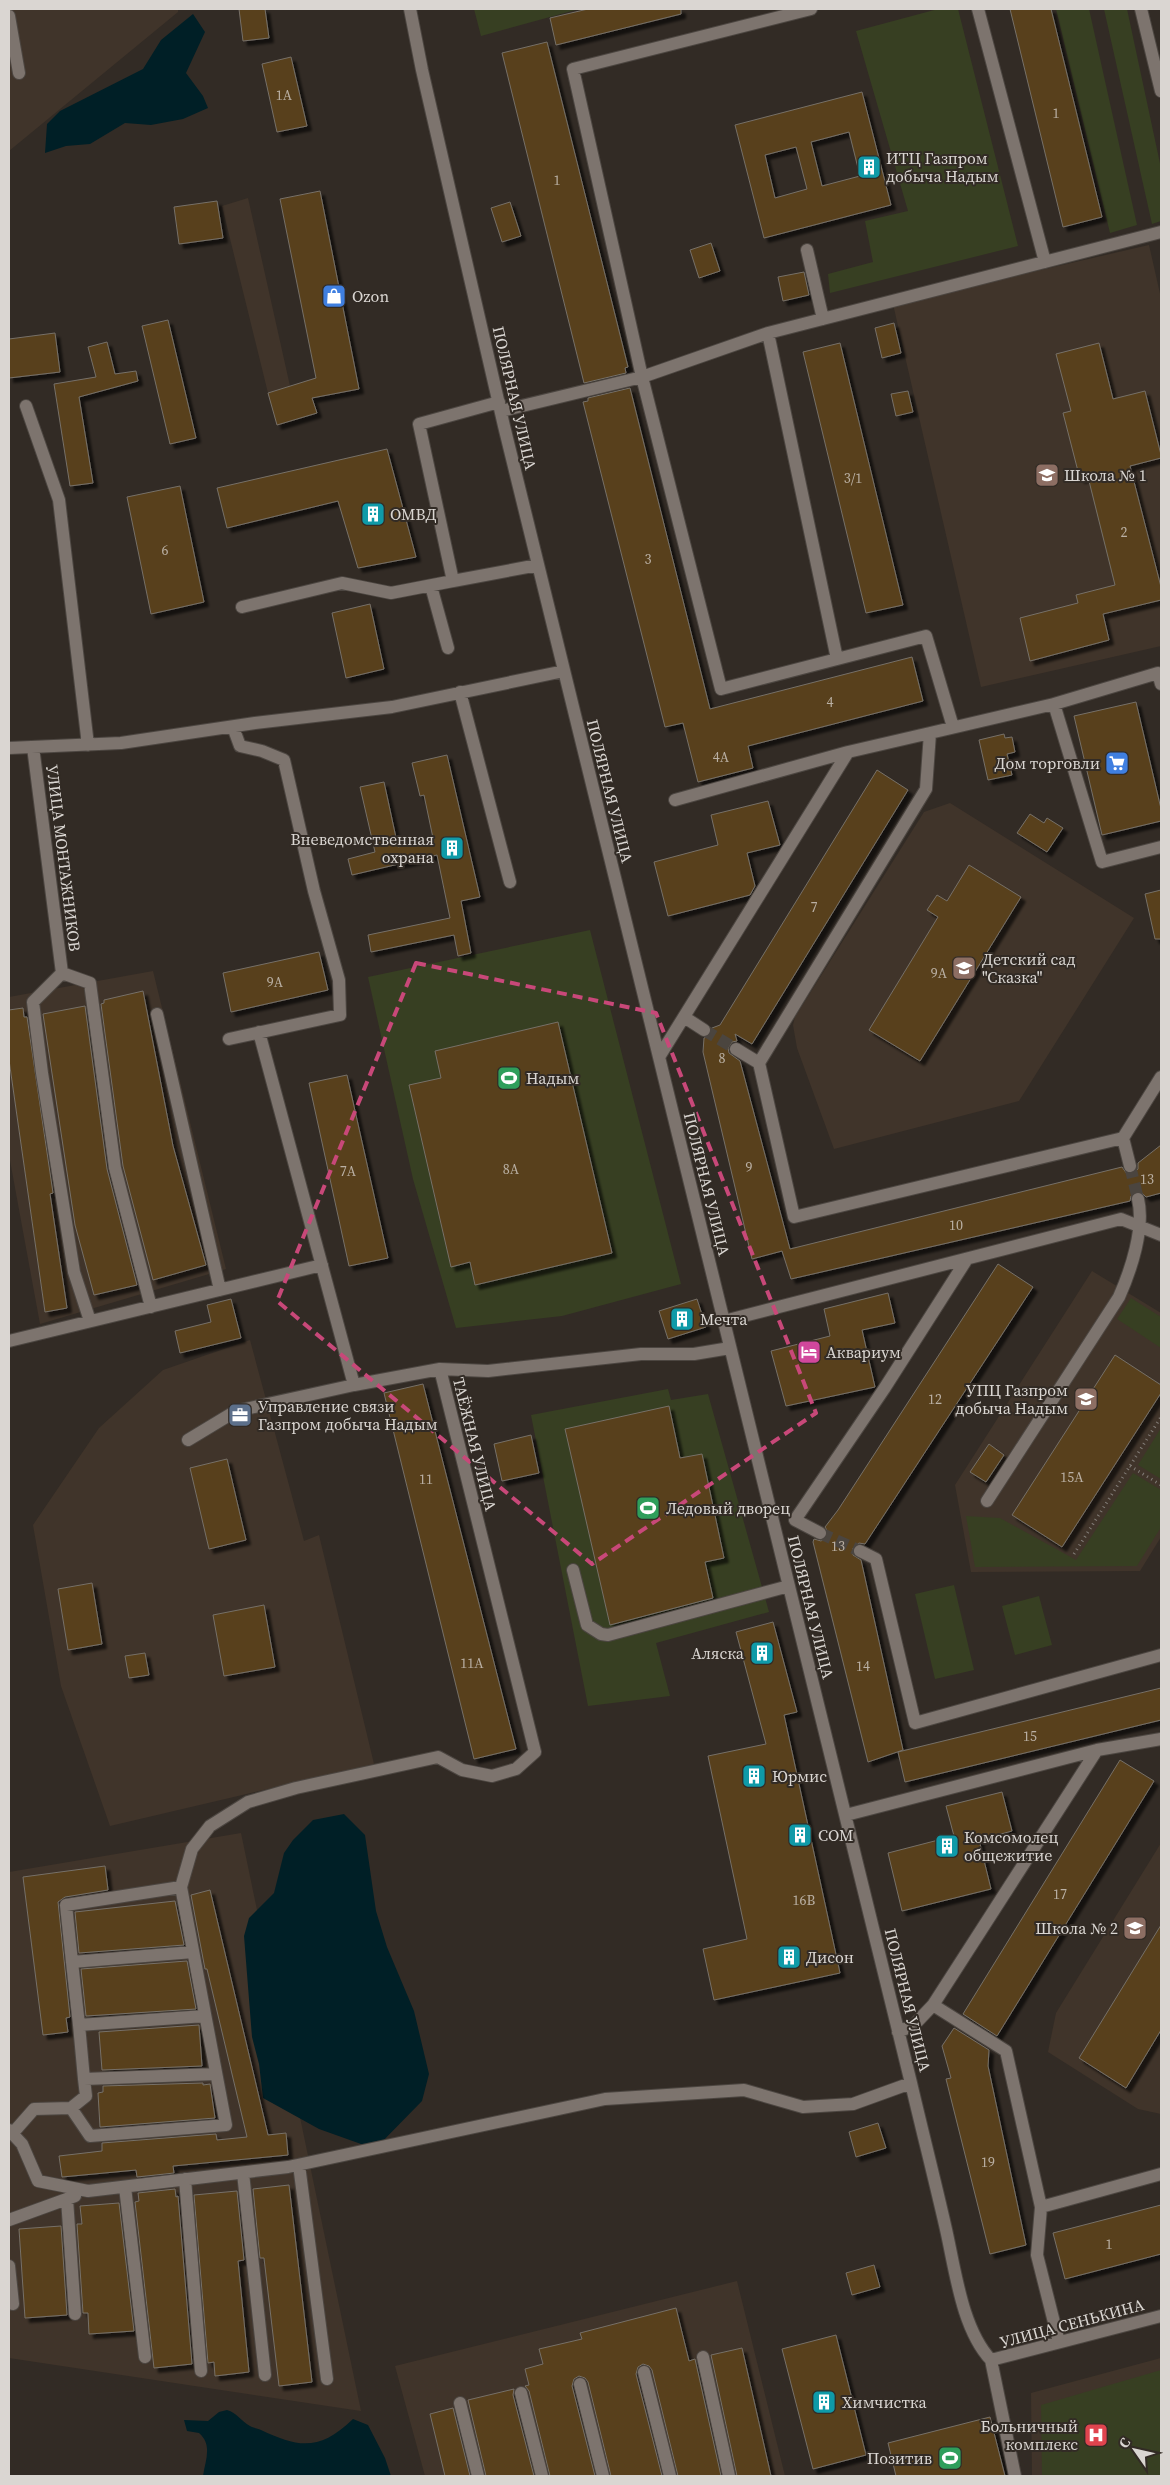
<svg xmlns="http://www.w3.org/2000/svg" width="1170" height="2485" font-family="'Source Serif 4',serif">
<defs>
<filter id="shadow"><feDropShadow dx="4.5" dy="4.5" stdDeviation="1" flood-color="#0009"/></filter>
</defs>
<rect width="100%" height="100%" fill="#322b25"/>
<!-- built -->
<path fill="#40342a" d="M9 9H178V12L9 151Z
M248 198 290 386 268 393 222 206Z
M1149 245 1161 298V646L981 687 893 304Z
M950 803 1134 918 1019 1101 834 1149 797 1048 793 1025 795 1017 924 812Z
M153 971 226 1269 40 1324 9 1155V997Z
M1092 1271 1161 1313V1537L1140 1571 971 1572 955 1485Z
M250 1340 304 1541 319 1535 374 1764 110 1826 61 1686 33 1525 99 1428 163 1370Z
M241 1833 361 2411 9 2358V1872Z
M1161 1843V2114L1138 2109 1048 2052 1056 2013Z
M737 2281 785 2476H425L395 2366Z
M1161 2358V2476H1032L1031 2393Z"/>
<!-- green -->
<path fill="#373f22" d="M474 9H579L481 36Z
M938 9H958L1018 246 830 293 828 274 873 262 865 221 908 211 856 31Z
M1056 9H1089L1137 225 1110 233Z
M1104 9H1127L1161 168V221L1152 224Z
M590 930 681 1284 562 1316 456 1328 413 1179 368 977Z
M1131 1298 1161 1317V1348L1117 1319Z
M668 1389 671 1400 708 1394 769 1612 656 1643 670 1696 588 1706 531 1415Z
M1161 1428V1479L1138 1465Z
M1133 1473 1161 1490V1527L1137 1566 975 1567 966 1516 1000 1518 1076 1560Z
M954 1585 974 1670 935 1679 915 1594Z
M1039 1596 1052 1645 1015 1655 1002 1606Z
M1161 2370V2476H1042L1041 2405Z"/>
<!-- water -->
<path fill="#001f26" d="M193 14 205 32 186 73 203 96 208 108 183 119 151 125 125 123 90 144 66 146 45 153 47 124 60 111 143 69 161 40Z
M344 1814 365 1835 376 1911 387 1947 414 2011 429 2074 422 2101 375 2149 319 2129 263 2098 259 2064 252 2037 244 1936 249 1918 274 1893 284 1853 293 1840 313 1820Z
M227 2410C237 2413 241 2421 250 2426 253 2428 257 2428 261 2430 299 2448 320 2451 353 2419L368 2425 385 2458 391 2476H203C205 2461 213 2445 199 2433L187 2431 184 2420 208 2421 219 2412Z"/>
<!-- building -->
<path fill="#59401a" stroke="#767068" fill-rule="evenodd" filter="url(#shadow)" d="M239 9H265L269 38 243 41Z
M588 9H681V14L556 45 550 18Z
M1010 9H1051L1102 217 1063 227Z
M547 42 628 367 625 368 626 373 584 383 502 53Z
M291 57 307 126 277 132 262 64Z
M862 92 891 205 764 238 735 125ZM849 132 860 176 822 186 811 142ZM796 147 807 189 775 198 765 155Z
M320 191 359 389 312 398 317 413 277 425 268 393 316 378 280 199Z
M217 201 223 238 179 244 174 207Z
M510 202 521 236 502 242 491 208Z
M711 243 720 271 699 278 690 250Z
M804 272 809 295 783 301 778 277Z
M168 320 196 438 170 444 142 326Z
M894 323 901 353 882 358 875 328Z
M55 333 60 372 9 378V339Z
M107 342 115 374 136 371 138 381 79 397 93 483 70 486 54 384 96 377 88 347Z
M840 343 903 605 866 613 803 352Z
M1099 343 1113 399 1145 391 1161 455V458L1130 466 1161 587V600L1103 614 1109 640 1030 661 1020 618 1078 603 1076 595 1115 585 1088 477 1080 479 1063 413 1071 411 1056 354Z
M630 388 710 709 912 657 923 701 748 746 753 768 698 782 683 723 665 727 583 402 588 401V398Z
M908 391 913 412 896 416 891 394Z
M387 449 416 557 358 568 338 501 227 528 217 488Z
M180 486 204 602 151 614 127 497Z
M370 604 384 669 346 678 332 613Z
M1136 702 1161 809V821L1102 835 1074 716Z
M1004 734 1005 738 1012 737 1015 752 1007 754 1012 775 988 780 979 740Z
M447 755 480 897 461 901 471 953 458 956 454 935 371 952 368 935 450 918 437 855 352 875 348 859 375 852 360 787 384 782 398 847 433 838 424 795 420 796 412 763Z
M877 770 908 790 752 1044 735 1034 737 1041 732 1042 728 1048 729 1053 740 1061 790 1249 1122 1167 1127 1174H1132L1138 1169V1163L1161 1145V1193L1146 1197 1141 1192 1136 1191 1131 1196 1130 1201 791 1279 782 1251 752 1259 703 1052 704 1038 710 1035 712 1028 720 1025Z
M768 801 780 845 747 853 755 886 750 895 668 916 654 862 718 845 711 815Z
M1030 814 1044 823 1047 818 1063 828 1047 852 1017 833Z
M969 865 1021 897 920 1061 869 1030 938 917 927 910 937 895 947 901Z
M1161 890V939H1155L1145 894Z
M319 952 328 990 231 1012 223 973Z
M143 991 173 1146 206 1265 153 1280 123 1166 101 1004 104 1003V1000Z
M85 1006 107 1169 137 1285 94 1295 75 1225 43 1014Z
M23 1008 24 1017H27L53 1193 50 1194 67 1308 45 1312 9 1060V1010Z
M558 1022 612 1253 475 1285 470 1262 451 1267 409 1085 441 1078 435 1051Z
M347 1075 388 1258 349 1266 309 1083Z
M998 1264 1033 1287 865 1544 859 1543 853 1548V1555L861 1560 903 1750 868 1762 813 1542 814 1539 821 1541 827 1537 828 1532 825 1527 838 1510Z
M888 1293 895 1323 862 1330 875 1387 786 1406 771 1351 830 1336 824 1309Z
M231 1299 241 1338 180 1353 175 1331 211 1322 207 1305Z
M697 1299 706 1327 668 1339 659 1311Z
M1115 1355 1161 1385V1393L1062 1547 1012 1515Z
M423 1384 516 1749 474 1759 384 1393Z
M669 1406 680 1458 702 1454 724 1558 705 1562 713 1598 610 1625 565 1429Z
M531 1435 539 1473 502 1481 494 1444Z
M989 1444 1004 1455 986 1482 970 1472Z
M227 1459 246 1540 209 1549 190 1468Z
M92 1583 102 1644 68 1650 58 1589Z
M264 1605 275 1667 224 1676 213 1615Z
M773 1622 797 1712 784 1715 840 1973 714 2000 703 1949 747 1939 708 1756 766 1744 736 1632Z
M145 1653 149 1675 129 1678 125 1656Z
M1161 1688V1720L905 1782 898 1752Z
M1120 1760 1154 1781 997 2036 963 2014Z
M1002 1792 1012 1831 979 1840 991 1889 902 1911 888 1853 954 1836 946 1806Z
M105 1866 108 1890 65 1897 58 1902 70 2017 66 2018 68 2032 43 2035 23 1877Z
M210 1890 268 2135 286 2133 288 2155 173 2166 174 2173 137 2177 136 2170 62 2177 59 2156 102 2151V2143L216 2134 217 2140 247 2137 207 1969H205L191 1895Z
M175 1901 184 1945 79 1953 75 1912Z
M1161 1925V2030L1126 2088 1079 2058Z
M187 1961 196 2009 86 2016 81 1969Z
M199 2025 202 2066 102 2070 99 2032Z
M954 2028 989 2050 988 2066 1026 2245 990 2254 946 2079 951 2078 942 2046Z
M203 2083V2085L210 2084 215 2118 100 2127 98 2093 103 2092V2086Z
M878 2123 886 2148 856 2157 849 2132Z
M289 2185 312 2382 279 2386 264 2258H260L253 2189Z
M175 2189 176 2197 178 2196 192 2364 154 2368 135 2202 139 2201 138 2193Z
M237 2191 244 2260 238 2261 249 2372 215 2376 214 2362 208 2363 194 2195Z
M119 2203 134 2331 89 2334 88 2313H83L77 2224H82L80 2206Z
M1161 2205V2254L1065 2279 1053 2233Z
M61 2226 67 2315 25 2318 19 2229Z
M874 2265 880 2287 852 2295 846 2273Z
M676 2308 689 2361 695 2359 721 2476H678L652 2370 649 2366 643 2364 638 2367 636 2374 662 2476H611L588 2382 585 2378 579 2376 574 2379 572 2386 595 2476H550L529 2391 525 2386 529 2385 525 2369 543 2364 539 2349 582 2339 580 2333Z
M836 2335 866 2455 813 2469 782 2349Z
M742 2348 771 2476H737L711 2355Z
M514 2389 513 2395 534 2476H486L468 2400Z
M453 2408 470 2476H445L430 2414Z
M990 2417 1005 2476H896L888 2443Z"/>
<g fill="none" stroke-linecap="round" stroke-linejoin="round">
<!-- minor-tunnel -->
<path stroke="#4b453f" stroke-width="12" stroke-dasharray="12 6" stroke-linecap="butt" d="M704 1030 736 1049
M1130 1166 1138 1199
M820 1533 860 1551"/>
<!-- minor casing -->
<g stroke="#4c4641" stroke-width="14">
<path id="minor" d="M410 9 422 70 504 426 911 2083C922 2130 934 2177 945 2225 955 2267 961 2328 991 2360
M811 9 573 69 642 377 721 689 926 636 953 727
M978 9 1045 262
M1141 9 1161 91
M9 16 19 73
M807 250 823 319
M768 333 837 659
M499 402 419 424 453 581 538 565
M26 406 59 500 88 745
M501 411 642 377 768 333 1161 232
M431 586 448 648
M242 607 342 583 391 593 453 581
M1161 684 1158 673 1054 704 930 733 926 789 759 1063 794 1217 1123 1138 1161 1077
M460 692 510 882
M1054 704 1102 862 1161 847
M33 747 62 973
M9 748 121 743 255 723 392 707 564 671
M848 752 930 733
M62 973 33 1002 42 1073 74 1272 90 1321
M62 973 90 983 115 1168 151 1307
M157 1014 220 1290
M684 1017 704 1030
M259 1032 354 1385 440 1369 488 1371 641 1354H694L730 1348
M229 1039 340 1015 339 980 314 891 284 760 262 751 240 746 233 727
M736 1049 759 1063
M659 1057 848 752 675 800
M1123 1138 1130 1166
M724 1321 1121 1219 1161 1235
M9 1341 322 1265
M188 1440 236 1411 354 1385
M987 1501 1119 1297C1131 1270 1145 1228 1138 1199
M820 1533 795 1520 884 1389 967 1259
M860 1551 876 1559 915 1723 1161 1655
M573 1570 587 1625 601 1634 608 1635 789 1586
M1161 1739 1097 1750 933 2005 1006 2051 1041 2207 1161 2174
M846 1815 1097 1750
M181 1887 66 1905 72 1962 193 1952
M72 1962 79 2025
M205 2016 79 2025 84 2079 216 2074
M898 2032 914 2025 933 2005
M71 2108 86 2096 84 2079
M9 2130 22 2144 38 2181 88 2191 288 2167 605 2099 744 2090 803 2107 853 2104 911 2083
M12 2134 34 2109 71 2108 90 2136 226 2125 181 1887 192 1849 210 1826 248 1802 296 1788 438 1757 462 1770 492 1776 516 1769 535 1752 440 1369
M299 2165 327 2379
M243 2173 265 2375
M185 2179 201 2371
M125 2187 145 2357
M67 2199 75 2314
M1041 2207 1037 2255 1059 2342
M9 2220 75 2196
M9 2266 13 2304
M703 2357 729 2476
M991 2360 1161 2316
M991 2360 1015 2476
M644 2372 670 2476
M580 2384 603 2476
M521 2393 542 2476
M460 2403 478 2476"/>
</g>
<!-- path -->
<path stroke="#837e79" stroke-width="3" stroke-dasharray="1 4" stroke-linecap="butt" d="M1130 1466 1161 1485
M1074 1554 1161 1417"/>
<!-- minor -->
<use href="#minor" stroke="#7d746e" stroke-width="12"/>
</g>
<!-- marked area -->
<path fill="none" stroke="#c84879" stroke-width="4" stroke-dasharray="10 6" stroke-linejoin="round" d="M416 963 656 1013 816 1413 592 1564 277 1301Z"/>
<!-- icons -->
<defs>
<g id="building-square" transform="scale(1.25)"><rect x="-9" y="-9" width="18" height="18" rx="4" fill="#0f9aa8" stroke="#322b25"/><path d="M-4-6H4V6H1V3H-1V6H-4ZM-2.5-4.3h1.7v1.8h-1.7ZM.8-4.3h1.7v1.8H.8ZM-2.5-1h1.7V.8h-1.7ZM.8-1h1.7V.8H.8Z" fill="#fff"/></g>
<g id="shop-square" transform="scale(1.25)"><rect x="-9" y="-9" width="18" height="18" rx="4" fill="#3f7fe0" stroke="#322b25"/><path d="M-5-2.5h2.3a2.7 3.5 0 0 1 5.4 0H5L5.5 6h-11ZM-1.5-2.5h3a1.5 2.3 0 0 0-3 0Z" fill="#fff"/></g>
<g id="school-square" transform="scale(1.25)"><rect x="-9" y="-9" width="18" height="18" rx="4" fill="#8d6e63" stroke="#322b25"/><path d="M0-5L7-2L0 1L-7-2ZM-4 1L0 2.5L4 1V4Q0 6-4 4Z" fill="#fff"/></g>
<g id="supermarket-square" transform="scale(1.25)"><rect x="-9" y="-9" width="18" height="18" rx="4" fill="#3f7fe0" stroke="#322b25"/><path d="M-6-5.5h2.5l.6 2H6L4.5 2H-2.5L-4.4-4H-6ZM-1.5 3.2a1.3 1.3 0 1 0 .1 0ZM3 3.2a1.3 1.3 0 1 0 .1 0Z" fill="#fff"/></g>
<g id="stadium-square" transform="scale(1.25)"><rect x="-9" y="-9" width="18" height="18" rx="4" fill="#2e9e5b" stroke="#322b25"/><path d="M0-5a6.5 5 0 1 0 0 10a6.5 5 0 1 0 0-10ZM-3.5-1.8h7v3.6h-7Z" fill="#fff"/></g>
<g id="hotel-square" transform="scale(1.25)"><rect x="-9" y="-9" width="18" height="18" rx="4" fill="#d1479c" stroke="#322b25"/><path d="M-6-4.5h1.5V1H6V5H4.5V3h-9V5H-6ZM-4 0a1.8 1.8 0 1 1 3.6 0ZM.5 0V-2.5h3Q6-2.5 6 0Z" fill="#fff"/></g>
<g id="university-square" transform="scale(1.25)"><rect x="-9" y="-9" width="18" height="18" rx="4" fill="#8d6e63" stroke="#322b25"/><path d="M0-5L7-2L0 1L-7-2ZM-4 1L0 2.5L4 1V4Q0 6-4 4Z" fill="#fff"/></g>
<g id="office-square" transform="scale(1.25)"><rect x="-9" y="-9" width="18" height="18" rx="4" fill="#5c6f8a" stroke="#322b25"/><path d="M-6-3h4V-5.5h4V-3h4V5H-6ZM-1-4.5V-3h2v-1.5ZM-6 0V1H6V0Z" fill="#fff"/></g>
<g id="hospital-square" transform="scale(1.25)"><rect x="-9" y="-9" width="18" height="18" rx="4" fill="#e0444e" stroke="#322b25"/><path d="M-5-5h3v3.5h4V-5h3V5h-3V1.5h-4V5h-3Z" fill="#fff"/></g>
</defs>
<g fill-rule="evenodd">
<use href="#building-square" x="869" y="167"/>
<use href="#shop-square" x="334" y="296"/>
<use href="#school-square" x="1047" y="475"/>
<use href="#building-square" x="373" y="514"/>
<use href="#supermarket-square" x="1117" y="763"/>
<use href="#building-square" x="452" y="848"/>
<use href="#school-square" x="964" y="968"/>
<use href="#stadium-square" x="509" y="1078"/>
<use href="#building-square" x="682" y="1319"/>
<use href="#hotel-square" x="809" y="1352"/>
<use href="#university-square" x="1086" y="1399"/>
<use href="#office-square" x="240" y="1415"/>
<use href="#stadium-square" x="648" y="1508"/>
<use href="#building-square" x="762" y="1653"/>
<use href="#building-square" x="754" y="1776"/>
<use href="#building-square" x="800" y="1835"/>
<use href="#building-square" x="947" y="1846"/>
<use href="#school-square" x="1135" y="1928"/>
<use href="#building-square" x="789" y="1957"/>
<use href="#building-square" x="824" y="2402"/>
<use href="#hospital-square" x="1096" y="2435"/>
<use href="#stadium-square" x="950" y="2458"/>
</g>
<g text-anchor="middle" stroke-width="4" stroke-linejoin="round" paint-order="stroke">
<!-- number labels -->
<g font-size="14" fill="#bab0a4">
<text x="284" y="100">1А</text>
<text x="1056" y="118">1</text>
<text x="557" y="185">1</text>
<text x="853" y="483">3/1</text>
<text x="1124" y="537">2</text>
<text x="165" y="555">6</text>
<text x="648" y="564">3</text>
<text x="830" y="707">4</text>
<text x="721" y="762">4А</text>
<text x="814" y="912">7</text>
<text x="939" y="978">9А</text>
<text x="275" y="987">9А</text>
<text x="722" y="1063">8</text>
<text x="749" y="1172">9</text>
<text x="511" y="1174">8А</text>
<text x="348" y="1176">7А</text>
<text x="1147" y="1184">13</text>
<text x="956" y="1230">10</text>
<text x="935" y="1404">12</text>
<text x="1072" y="1482">15А</text>
<text x="426" y="1484">11</text>
<text x="838" y="1551">13</text>
<text x="472" y="1668">11А</text>
<text x="863" y="1671">14</text>
<text x="1030" y="1741">15</text>
<text x="1060" y="1899">17</text>
<text x="804" y="1905">16В</text>
<text x="988" y="2167">19</text>
<text x="1109" y="2249">1</text>
</g>
<!-- poi labels -->
<g font-size="16" fill="#dad6d2" stroke="#322b25" text-anchor="start">
<text x="886" y="164">ИТЦ Газпром<tspan x="886" dy="18">добыча Надым</tspan></text>
<text x="352" y="302">Ozon</text>
<text x="1064" y="481">Школа № 1</text>
<text x="390" y="520">ОМВД</text>
<text x="1100" y="769" text-anchor="end">Дом торговли</text>
<text x="434" y="845" text-anchor="end">Вневедомственная<tspan x="434" dy="18">охрана</tspan></text>
<text x="982" y="965">Детский сад<tspan x="982" dy="18">"Сказка"</tspan></text>
<text x="526" y="1084">Надым</text>
<text x="700" y="1325">Мечта</text>
<text x="826" y="1358">Аквариум</text>
<text x="1068" y="1396" text-anchor="end">УПЦ Газпром<tspan x="1068" dy="18">добыча Надым</tspan></text>
<text x="258" y="1412">Управление связи<tspan x="258" dy="18">Газпром добыча Надым</tspan></text>
<text x="666" y="1514">Ледовый дворец</text>
<text x="744" y="1659" text-anchor="end">Аляска</text>
<text x="772" y="1782">Юрмис</text>
<text x="818" y="1841">СОМ</text>
<text x="964" y="1843">Комсомолец<tspan x="964" dy="18">общежитие</tspan></text>
<text x="1118" y="1934" text-anchor="end">Школа № 2</text>
<text x="806" y="1963">Дисон</text>
<text x="842" y="2408">Химчистка</text>
<text x="1078" y="2432" text-anchor="end">Больничный<tspan x="1078" dy="18">комплекс</tspan></text>
<text x="932" y="2464" text-anchor="end">Позитив</text>
</g>
<!-- street labels -->
<g font-size="16" fill="#dad6d2" stroke="#322b25">
<text transform="translate(515 398) rotate(77)" y="6">ПОЛЯРНАЯ УЛИЦА</text>
<text transform="translate(610 791) rotate(76)" y="6">ПОЛЯРНАЯ УЛИЦА</text>
<text transform="translate(64 858) rotate(83)" y="6">УЛИЦА МОНТАЖНИКОВ</text>
<text transform="translate(707 1184) rotate(76)" y="6">ПОЛЯРНАЯ УЛИЦА</text>
<text transform="translate(475 1444) rotate(76)" y="6">ТАЁЖНАЯ УЛИЦА</text>
<text transform="translate(811 1607) rotate(76)" y="6">ПОЛЯРНАЯ УЛИЦА</text>
<text transform="translate(908 2000) rotate(76)" y="6">ПОЛЯРНАЯ УЛИЦА</text>
<text transform="translate(1072 2323) rotate(-15)" y="6">УЛИЦА СЕНЬКИНА</text>
</g>
</g>
<!-- border -->
<rect width="1170" height="2485" fill="none" stroke="#dad6d2" stroke-width="20"/>
<!-- north arrow -->
<g transform="translate(1135 2450) rotate(304)" stroke="#322b25" stroke-width="4" paint-order="stroke">
<path d="M0-4L9 19L0 12L-9 19Z" fill="#dad6d2"/>
<text y="-8" font-size="14" font-weight="bold" text-anchor="middle" fill="#dad6d2">С</text>
</g>
</svg>
